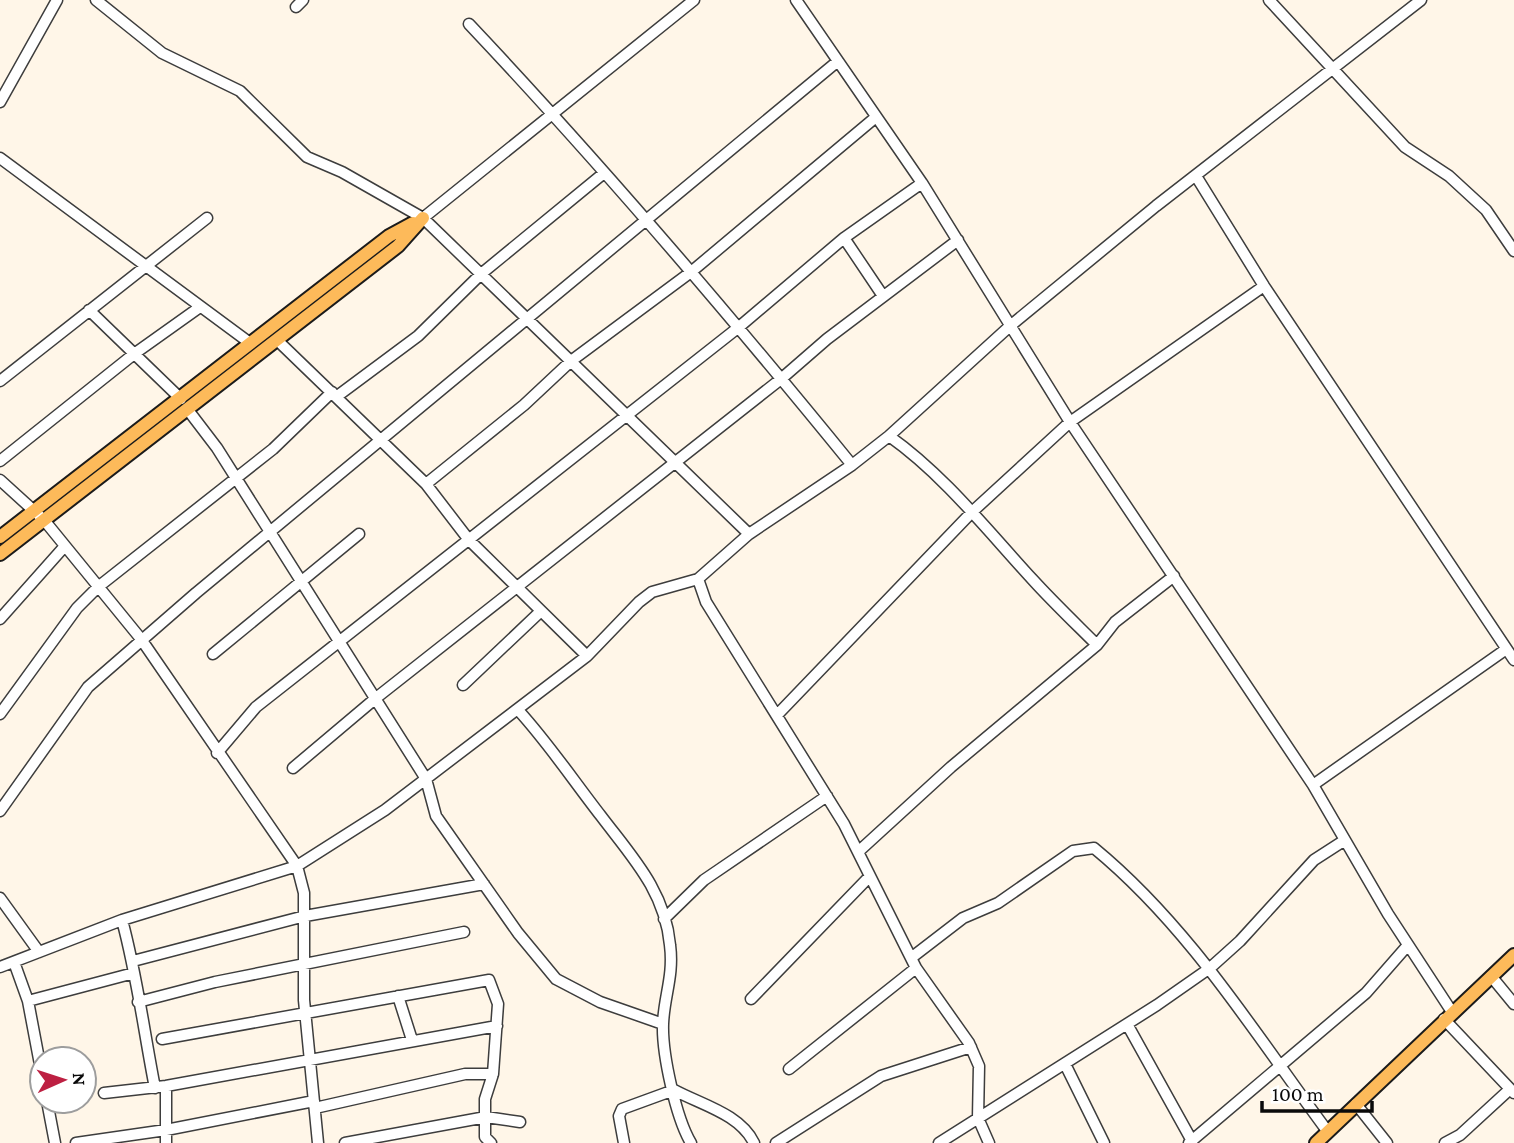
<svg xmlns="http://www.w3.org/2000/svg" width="1514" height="1143" font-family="'Crimson Pro',serif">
<rect width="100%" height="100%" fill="#fff6e8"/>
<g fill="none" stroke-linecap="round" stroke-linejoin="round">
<!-- minor casing -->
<g stroke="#3d3d3d" stroke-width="13">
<path id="minor" d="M96 0 162 53 240 91 307 157 342 172 423 218 749 534
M796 0 922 183 1070 422 1313 785 1388 914 1452 1012
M1269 0 1405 147 1449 176 1486 210 1514 251
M296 7 303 0
M469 24C603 166 729 314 852 465
M0 102 57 0
M0 158 250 343
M1196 176 1264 286 1514 660
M423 218 694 0
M844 238 883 296
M89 310 181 399
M277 340 426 484 469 540 587 656
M0 381 207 218
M336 397 418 336 481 274 604 173
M188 410 217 448 426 779 436 816 518 933 556 979 600 1002 663 1024
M889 436C944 475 987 530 1033 580 1053 602 1075 623 1097 645
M0 461 134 354 200 307
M0 480 44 520 141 639 297 866 304 893V1000L318 1143
M426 484 524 405 571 361 691 272 876 117
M698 579 706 602 844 824 916 968 969 1043 979 1066 978 1118 989 1143
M0 619 64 547
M213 654 359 534
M463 685 541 611
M519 711C549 744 573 780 601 816 632 857 665 891 670 945 674 976 664 996 663 1024 662 1054 676 1118 691 1143
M0 714 77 608 98 587 273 449 332 392
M778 714 972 512 1070 422 1264 286
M217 753 256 707 739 327 844 238 922 183
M293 768 376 698 781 379 827 339 958 240
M1313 785 1505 650
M0 811 88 687 196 593 838 61
M858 852 951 767 1097 645 1115 622 1174 576
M0 898 39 952
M664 919 704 880 827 796
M122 920C137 975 144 1032 155 1088
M911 958 963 918 998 903 1073 851 1094 848C1190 927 1255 1034 1328 1132
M133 961 305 916 484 884
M14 962 28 1001 42 1075
M0 967 122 920 297 866 385 810 587 656 639 602 652 592 698 579 749 534 852 465 889 436 1010 326 1156 206 1421 0
M1491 976 1514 1004
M398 996 412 1040
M751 999 870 876
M28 1001 134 973
M138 1002 215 982 464 932
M1444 1019 1514 1093
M1127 1024 1192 1141
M162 1039 489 980 498 1004 493 1074 485 1099V1137L491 1143
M1065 1064 1104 1143
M789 1069 916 968
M104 1093 166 1086 497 1026
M47 1101 55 1143
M1356 1104 1387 1143
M315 1108 465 1074H493
M76 1143 166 1130 314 1101
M166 1143V1086
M345 1143 486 1117 520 1122
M624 1143 619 1116 622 1109 674 1090C702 1105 740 1114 754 1143
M776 1143 881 1076 971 1047
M939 1143 1157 1005 1210 968 1240 941 1314 860 1345 840
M1189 1143 1366 993 1408 945
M1445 1143 1460 1135 1510 1089"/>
</g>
<!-- major casing -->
<g stroke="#1b1b1b" stroke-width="16">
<path id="major" d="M0 537 389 236 413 223
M0 554 398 246 423 218
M1316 1143 1514 955"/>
</g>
<!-- minor -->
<use href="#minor" stroke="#fff" stroke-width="10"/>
<!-- major -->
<use href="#major" stroke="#fdba5a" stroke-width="12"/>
</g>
<!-- north arrow -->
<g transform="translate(63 1080) rotate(87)"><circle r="33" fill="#ffffff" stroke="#9d9d9d" stroke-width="2"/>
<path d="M0-5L12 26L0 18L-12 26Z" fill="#bd2042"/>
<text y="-10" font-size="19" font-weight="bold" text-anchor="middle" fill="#0a0a0a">N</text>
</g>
<!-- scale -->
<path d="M1262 1101v10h110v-10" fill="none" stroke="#0a0a0a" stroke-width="3.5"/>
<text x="1272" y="1101" font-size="21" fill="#0a0a0a" stroke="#ffffff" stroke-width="5" paint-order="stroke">100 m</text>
</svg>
